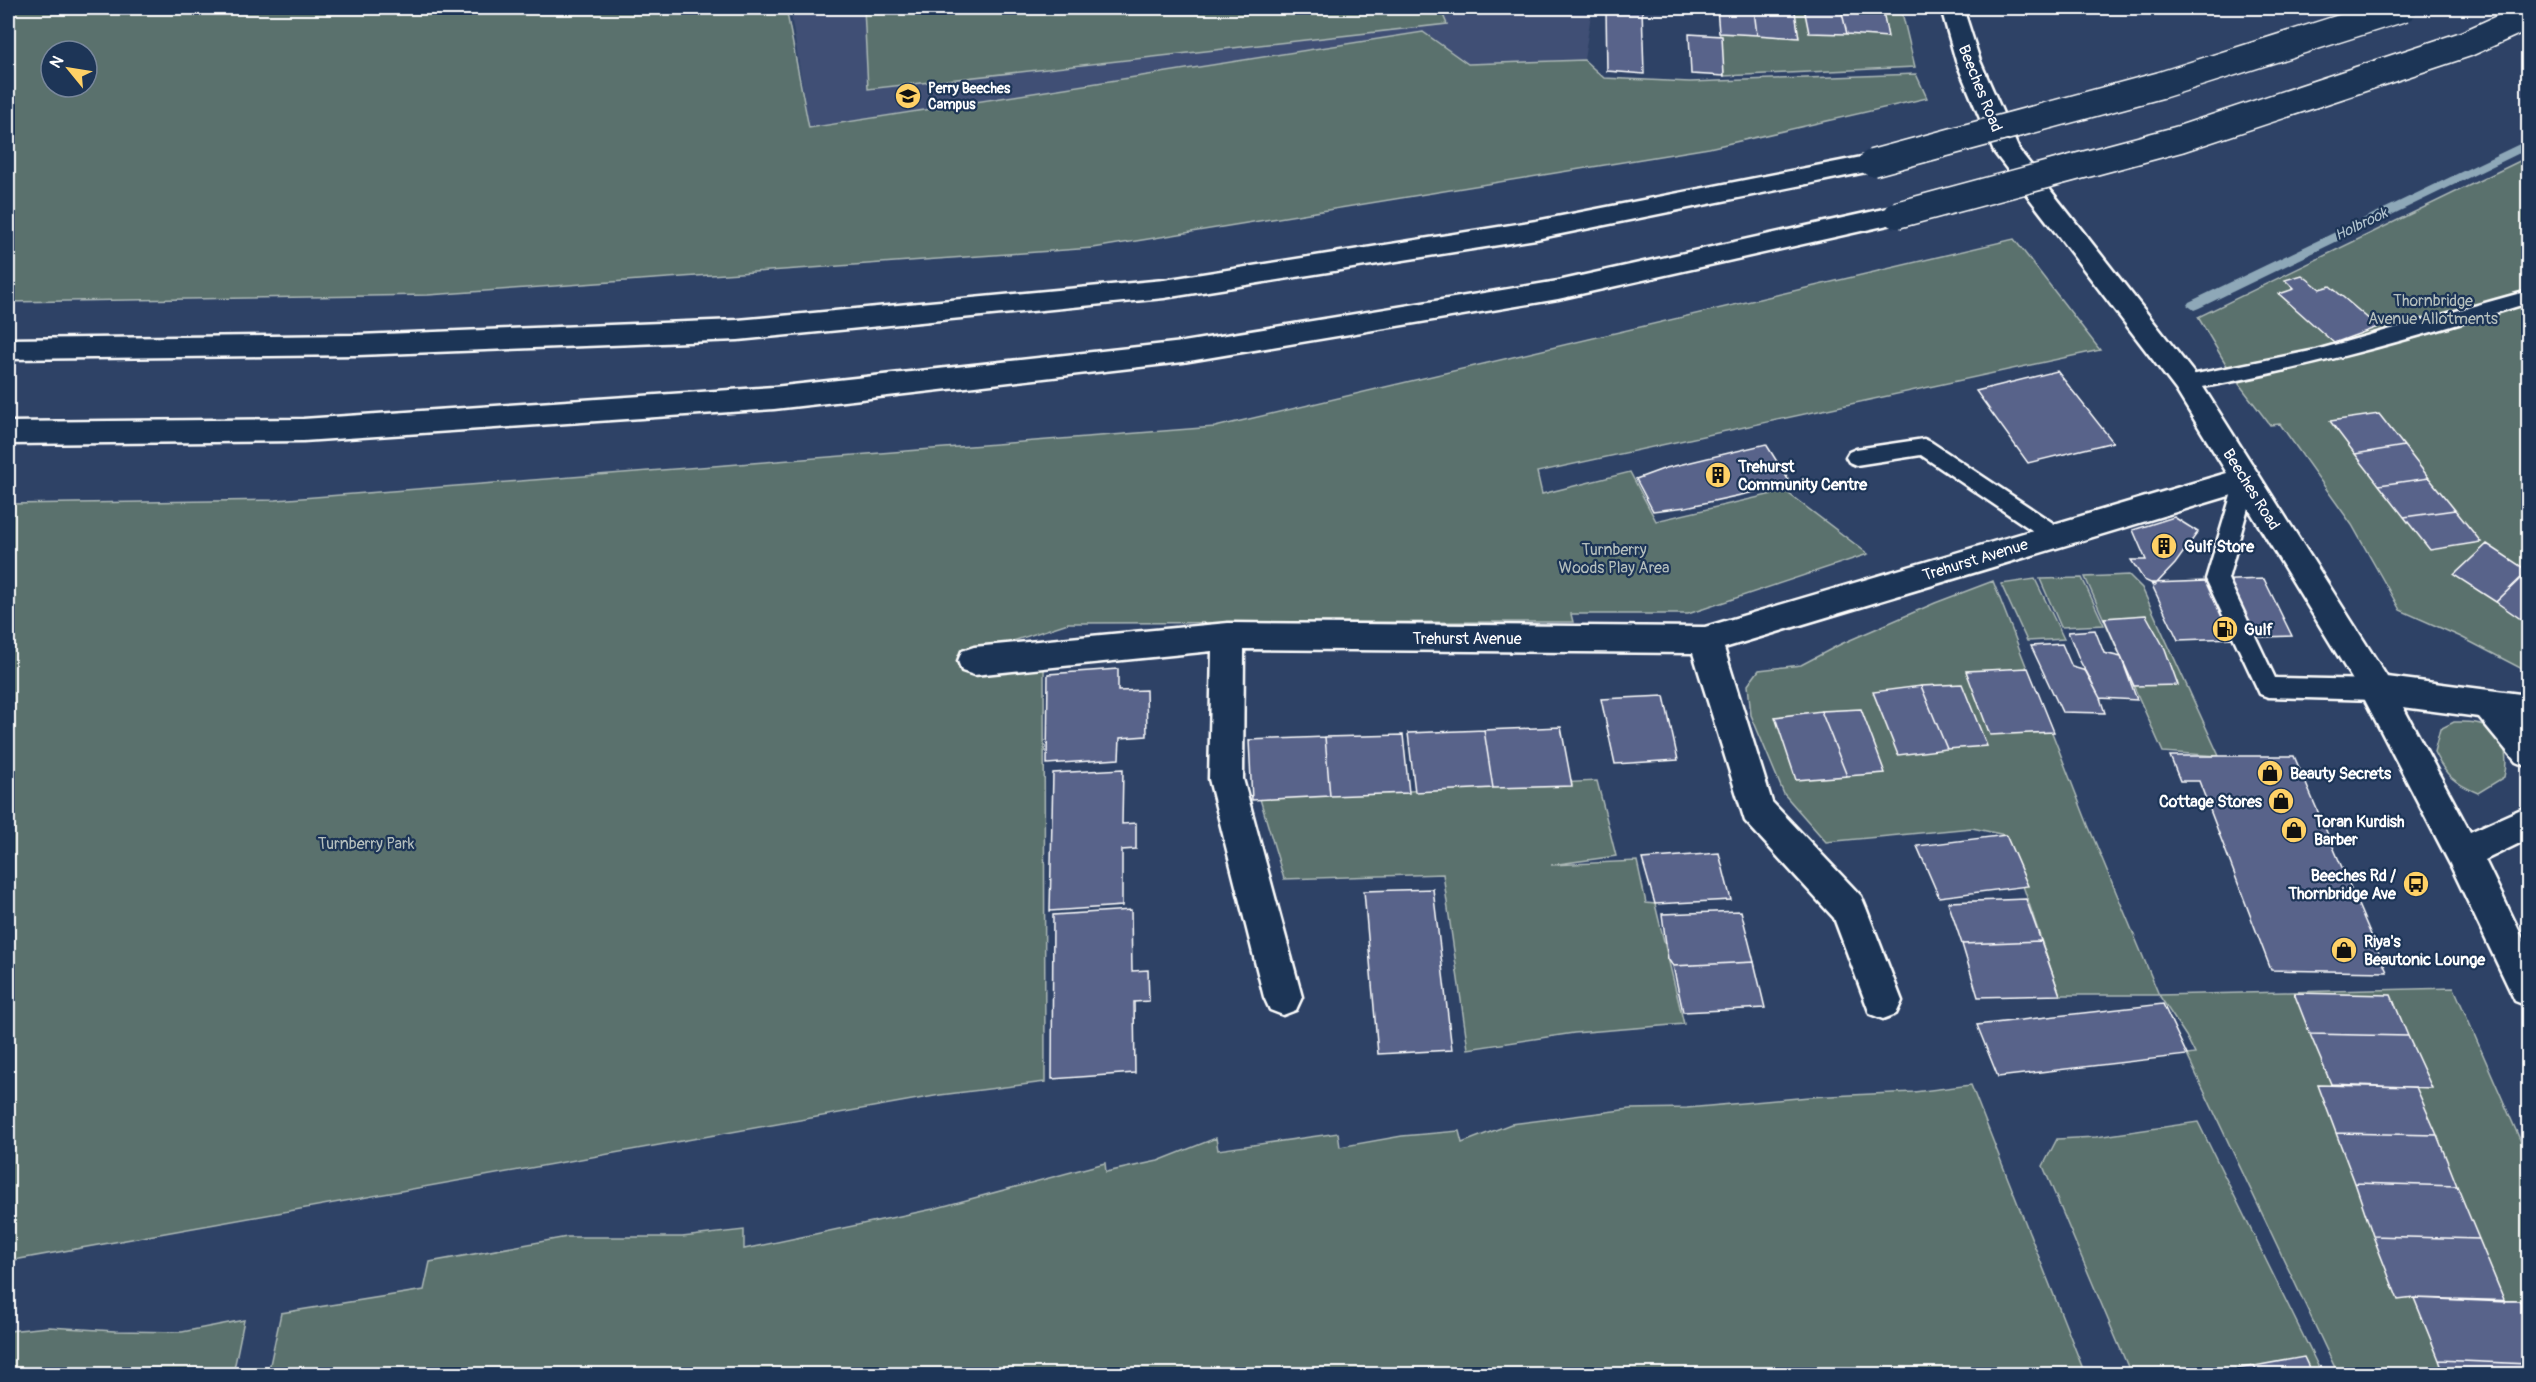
<svg xmlns="http://www.w3.org/2000/svg" width="2536" height="1382" font-family="Pangolin,sans-serif">
<rect width="100%" height="100%" fill="#2e4266"/>
<filter id="ink" filterUnits="userSpaceOnUse"><feTurbulence type="fractalNoise" baseFrequency=".0167" numOctaves="2"/><feDisplacementMap in="SourceGraphic" scale="12" xChannelSelector="R" yChannelSelector="G"/><feConvolveMatrix kernelMatrix="1 2 1 2 8 2 1 2 1" color-interpolation-filters="sRGB"/></filter>
<g filter="url(#ink)">
<!-- built -->
<path fill="#3f5074" d="M790 8H1592L1584 60 1468 64 1423 32 809 128Z"/>
<!-- green -->
<path fill="#5a716d" stroke="#acb8b6" stroke-width="1.5" fill-rule="evenodd" d="M8 8H786L809 128 1423 32 1468 64 1584 60 1604 78 1690 82 1916 74 1927 98 1709 148 1093 248 428 295 8 302ZM51 51H87V87H51Z
M864 8H1440L1447 24 868 89Z
M1717 8H1901L1915 67 1724 76Z
M2528 157V672L2461 637 2400 610 2352 525 2280 424 2270 425 2233 376 2198 317Z
M2014 239 2100 350 1537 472 1542 494 1630 472 1656 521 1785 491 1868 554 1688 614H1571L1573 622 1068 623 973 654 1044 662 1045 1082 940 1095 8 1261V504L276 500 1215 427Z
M2129 575 2142 588 2219 756 2163 752 2085 577Z
M2082 578 2104 625 2061 627 2040 579Z
M2035 579 2064 639 2027 641 2001 584Z
M1993 581 2088 825 2159 995 2454 988 2528 1158V1374H2338L2187 1055 2195 1054 2186 1036 2159 995H2060C2041 942 2025 888 2005 835L1972 828 1826 842 1784 794 1751 715 1748 685 1759 670 1801 665 1841 644 1935 603Z
M2454 722C2462 722 2475 721 2483 725 2505 735 2509 756 2504 777L2478 793C2454 783 2446 776 2434 752L2440 729Z
M1597 781 1616 856 1551 865 1637 861 1646 903 1655 904 1684 1024 1574 1033 1468 1049 1443 874 1284 879 1260 799Z
M1971 1085 2085 1374H268L281 1313 424 1290 430 1262 567 1237H682L744 1230V1249L933 1209 1105 1163 1106 1172 1158 1161 1216 1138 1218 1150 1338 1133 1340 1147 1402 1136 1459 1131 1462 1143 1511 1124 1630 1109 1687 1108 1809 1097 1914 1092Z
M2198 1122 2322 1374H2131L2043 1166 2057 1139 2096 1137Z
M244 1320 233 1374H8V1331L49 1327 115 1331 182 1332Z"/>
<g fill="none" stroke-linecap="round" stroke-linejoin="round">
<!-- stream -->
<path fill="#8ea8b8" fill-rule="evenodd" d="M2528 140V149L2199 308 2194 310 2187 305 2189 302Z"/>
</g>
<!-- building -->
<path fill="#59648a" stroke="#fff" stroke-width="1.5" d="M1606 8H1642L1644 74 1607 71Z
M1717 8 1754 10 1757 35 1719 33Z
M1804 8 1841 9 1847 34 1809 33Z
M1841 9 1883 11 1888 37 1847 34Z
M1754 10 1795 12 1799 38 1757 35Z
M1689 34 1722 36 1724 76 1691 74Z
M2302 275 2320 289 2330 286 2378 327 2334 343 2279 294 2294 289 2285 280Z
M2057 371 2113 442 2028 463 1976 391Z
M2379 414 2404 446 2355 454 2330 421Z
M1766 444 1791 484 1686 507 1653 511 1636 479 1666 468Z
M2404 446 2429 478 2379 485 2355 454Z
M2429 478 2455 510 2404 517 2379 485Z
M2455 510 2481 542 2430 550 2404 517Z
M2174 517 2198 532 2175 564 2155 585 2144 580 2131 560H2146L2133 530Z
M2487 544 2528 571 2496 602 2454 575Z
M2528 571V624L2496 602Z
M2264 579 2292 636 2178 640 2151 583Z
M2146 615 2165 649 2178 685 2134 686 2104 618Z
M2095 630 2104 653 2121 657 2137 700 2100 698 2080 661 2068 632Z
M2062 644 2072 667 2086 671 2100 698 2105 713 2062 712 2031 646Z
M2028 668 2054 732 1990 735 1966 671Z
M1118 669V691L1146 690 1147 736 1120 738 1119 759 1047 764 1048 674Z
M1962 684 1987 746 1947 749 1921 686Z
M1921 686 1947 749 1898 755 1873 692Z
M1664 696 1678 760 1615 764 1601 699Z
M1861 709 1885 773 1847 776 1821 711Z
M1821 711 1847 776 1796 780 1775 717Z
M1561 727 1572 786 1493 788 1484 730Z
M1484 730 1493 788 1415 792 1408 733Z
M1403 735 1409 793 1330 796 1325 737Z
M1325 737 1330 796 1252 800 1249 740Z
M2170 756H2294L2387 972 2271 970 2199 781H2180Z
M1123 769 1122 824 1136 823V849L1122 850V906L1050 911 1053 773Z
M2006 835 2028 886 1939 897 1917 846Z
M1719 853 1731 900 1655 904 1642 859Z
M1433 889 1452 1050 1378 1054 1364 891Z
M2026 899 2041 941 1962 944 1948 902Z
M1131 910 1132 971 1148 970 1149 1001 1134 1002 1135 1073 1052 1079 1053 915Z
M1741 911 1754 962 1673 966 1668 959 1662 914Z
M2041 941 2060 995 1978 997 1962 944Z
M1754 962 1765 1008 1683 1012 1673 966Z
M2294 993 2391 995 2408 1036 2310 1034Z
M2163 1004 2187 1055 1998 1077 1977 1025Z
M2310 1034 2408 1036 2432 1088 2331 1084Z
M2318 1085 2416 1087 2437 1135 2336 1133Z
M2336 1133 2437 1135 2457 1186 2355 1183Z
M2355 1183 2457 1186 2479 1239 2373 1236Z
M2373 1236 2479 1239 2505 1302 2414 1298 2398 1300Z
M2414 1298 2521 1301 2528 1320V1364L2439 1360Z
M2304 1357 2312 1374H2258L2254 1366Z
M2439 1360 2528 1364V1374H2444Z
M2254 1366 2258 1374H2205Z"/>
<g fill="none" stroke-linecap="round" stroke-linejoin="round">
<!-- service casing -->
<g stroke="#fff" stroke-width="5">
<path id="service" d="M2528 291V303C2415 338 2303 370 2186 390L2179 388 2176 383 2179 378 2186 376 2316 350Z
M1924 439 1931 442 2062 529 2065 535 2062 541 2055 543 2048 541 1921 455 1856 465 1849 462 1846 457 1849 452 1856 449Z
M2246 471 2253 473 2256 479 2228 579 2275 678 2377 680 2385 683 2388 690 2385 697 2377 700 2268 697 2260 694 2206 579 2236 479 2239 473Z"/>
</g>
<!-- minor casing -->
<g stroke="#fff" stroke-width="5">
<path id="minor" d="M1941 8H1963L1980 61 2019 150 2196 376 2387 677 2528 695V723H2524L2528 728V767L2516 762 2479 717 2403 707 2470 832 2528 806V839L2485 860 2528 949V1006L2515 1001 2450 864 2365 700 2239 493 1724 648 1772 802 1861 896 1866 908 1902 1001 1896 1014 1883 1019 1870 1014 1834 918 1745 821 1693 653 1244 649 1243 779 1302 997 1296 1010 1283 1015 1270 1010 1264 997 1209 779 1212 651 974 675 962 671 958 661 962 651 974 647 1228 623 1705 627 2227 473 2176 390 1994 152 1956 61Z"/>
</g>
<!-- motorway casing -->
<g stroke="#fff" stroke-width="5">
<path id="motorway" d="M1872 155 1881 157 1885 163 1881 169 1536 239 1164 298 738 340 358 355 8 359V339L358 335 738 320 1164 280 1536 221Z
M1897 206 1906 209 1910 215 1906 221 1558 299 1183 362 774 409 303 441 8 444V422L303 419 774 387 1183 342 1558 281Z"/>
</g>
<!-- service -->
<use href="#service" fill="#1d3557" fill-rule="evenodd"/>
<!-- minor -->
<use href="#minor" fill="#1d3557" fill-rule="evenodd"/>
<!-- motorway -->
<use href="#motorway" fill="#1d3557" fill-rule="evenodd"/>
<!-- motorway-bridge casing -->
<g stroke="#fff" stroke-width="29" stroke-linecap="butt">
<path id="motorway-bridge" d="M1872 163 2161 85 2404 8
M1897 215 2180 139 2466 44 2528 16"/>
</g>
<!-- motorway-bridge -->
<use href="#motorway-bridge" stroke="#1d3557" stroke-width="26"/>
</g>
</g>
<!-- icons -->
<defs>
<g id="school-disc" transform="scale(1.35)"><circle r="9.5" fill="#ffd166" stroke="#1d3557"/><path d="M0-5L7-2L0 1L-7-2ZM-4 1L0 2.5L4 1V4Q0 6-4 4Z" fill="#111"/></g>
<g id="building-disc" transform="scale(1.35)"><circle r="9.5" fill="#ffd166" stroke="#1d3557"/><path d="M-4-6H4V6H1V3H-1V6H-4ZM-2.5-4.3h1.7v1.8h-1.7ZM.8-4.3h1.7v1.8H.8ZM-2.5-1h1.7V.8h-1.7ZM.8-1h1.7V.8H.8Z" fill="#111"/></g>
<g id="fuel-disc" transform="scale(1.35)"><circle r="9.5" fill="#ffd166" stroke="#1d3557"/><path d="M-5.5-6h7V0h2V4h1.3V-2.5L3-4.5l.8-.8L6-3V5H2.5V1h-1V6h-7ZM-4.2-4.7v3.2H.2V-4.7Z" fill="#111"/></g>
<g id="shop-disc" transform="scale(1.35)"><circle r="9.5" fill="#ffd166" stroke="#1d3557"/><path d="M-5-2.5h2.3a2.7 3.5 0 0 1 5.4 0H5L5.5 6h-11ZM-1.5-2.5h3a1.5 2.3 0 0 0-3 0Z" fill="#111"/></g>
<g id="bus-disc" transform="scale(1.35)"><circle r="9.5" fill="#ffd166" stroke="#1d3557"/><path d="M-5-6H5V4H4V6H2V4H-2V6H-4V4H-5ZM-3.5-4V0h7V-4ZM-3.5 1.2v1.5H-2V1.2ZM2 1.2v1.5H3.5V1.2Z" fill="#111"/></g>
</defs>
<g fill-rule="evenodd">
<use href="#school-disc" x="908" y="96"/>
<use href="#building-disc" x="1718" y="475"/>
<use href="#building-disc" x="2164" y="546"/>
<use href="#fuel-disc" x="2225" y="629"/>
<use href="#shop-disc" x="2270" y="773"/>
<use href="#shop-disc" x="2281" y="801"/>
<use href="#shop-disc" x="2294" y="830"/>
<use href="#bus-disc" x="2416" y="884"/>
<use href="#shop-disc" x="2344" y="950"/>
</g>
<g text-anchor="middle" stroke-width="4.5" stroke-linejoin="round" paint-order="stroke">
<!-- far-poi labels -->
<g font-size="14" font-weight="bold" fill="#fff" stroke="#1d3557" text-anchor="start">
<text x="928" y="93">Perry Beeches<tspan x="928" dy="16">Campus</tspan></text>
</g>
<!-- far-water labels -->
<g font-size="15" font-style="italic" fill="#b3c5cf" stroke="#1d3557">
<text transform="translate(2361 224) rotate(-26)" y="5">Holbrook</text>
</g>
<!-- street labels -->
<g font-size="16" fill="#fff" stroke="#1d3557">
<text transform="translate(1981 88) rotate(68)" y="6">Beeches Road</text>
<text transform="translate(2252 489) rotate(58)" y="6">Beeches Road</text>
<text transform="translate(1975 559) rotate(-17)" y="6">Trehurst Avenue</text>
<text x="1467" y="644">Trehurst Avenue</text>
</g>
<!-- park labels -->
<g font-size="16" fill="#b5bfbd" stroke="#1d3557">
<text x="2433" y="306">Thornbridge<tspan x="2433" dy="18">Avenue Allotments</tspan></text>
<text x="1614" y="555">Turnberry<tspan x="1614" dy="18">Woods Play Area</tspan></text>
<text x="366" y="849">Turnberry Park</text>
</g>
<!-- poi labels -->
<g font-size="16" font-weight="bold" fill="#fff" stroke="#1d3557" text-anchor="start">
<text x="1738" y="472">Trehurst<tspan x="1738" dy="18">Community Centre</tspan></text>
<text x="2184" y="552">Gulf Store</text>
<text x="2244" y="635">Gulf</text>
<text x="2290" y="779">Beauty Secrets</text>
<text x="2262" y="807" text-anchor="end">Cottage Stores</text>
<text x="2314" y="827">Toran Kurdish<tspan x="2314" dy="18">Barber</tspan></text>
<text x="2396" y="881" text-anchor="end">Beeches Rd /<tspan x="2396" dy="18">Thornbridge Ave</tspan></text>
<text x="2364" y="947">Riya's<tspan x="2364" dy="18">Beautonic Lounge</tspan></text>
</g>
</g>
<!-- margin -->
<rect width="2536" height="1382" fill="none" stroke="#1d3557" stroke-width="30"/>
<rect x="15" y="15" width="2506" height="1352" fill="none" stroke="#fff" stroke-width="2" filter="url(#ink)"/>
<!-- north arrow -->
<g transform="translate(69 69) rotate(300)"><circle r="28" fill="#1d3557" stroke="#77869a" stroke-width="1.5"/>
<path d="M0-4.5L10 22L0 15L-10 22Z" fill="#ffd166"/>
<text y="-9" font-size="16" font-weight="bold" text-anchor="middle" fill="#ffffff">N</text>
</g>
</svg>
